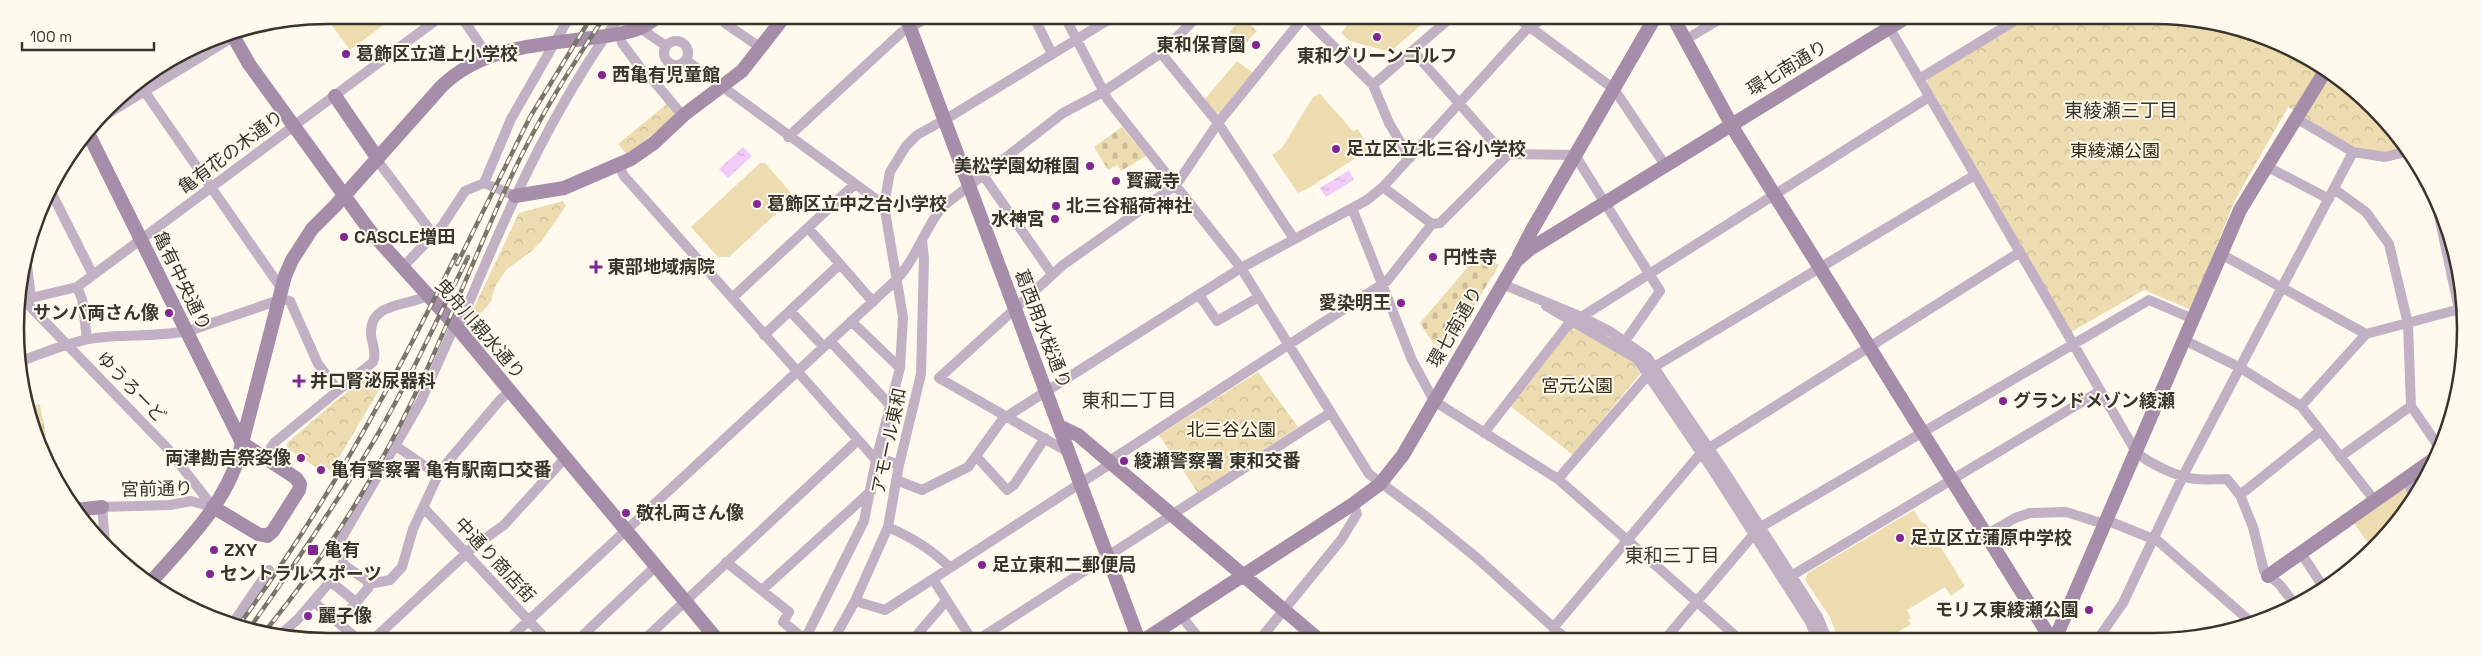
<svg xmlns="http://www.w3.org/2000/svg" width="2481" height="657" font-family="'Space Grotesk','Noto Sans JP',sans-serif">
<defs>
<pattern id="forest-crowns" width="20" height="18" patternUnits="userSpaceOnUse" patternTransform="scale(1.25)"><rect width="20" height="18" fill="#ecdcb0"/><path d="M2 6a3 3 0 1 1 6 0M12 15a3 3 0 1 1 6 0" fill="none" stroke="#cbbd98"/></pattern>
<pattern id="cemetery-stones" width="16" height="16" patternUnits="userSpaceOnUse" patternTransform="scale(1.25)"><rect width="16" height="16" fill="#ecdcb0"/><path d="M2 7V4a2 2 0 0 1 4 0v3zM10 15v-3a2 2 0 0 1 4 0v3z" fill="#cbbd98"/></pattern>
<pattern id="water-ripples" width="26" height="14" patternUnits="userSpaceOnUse" patternTransform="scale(1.25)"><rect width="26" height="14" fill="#f2ccf9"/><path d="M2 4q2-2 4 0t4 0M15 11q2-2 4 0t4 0" fill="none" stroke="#d0b0d6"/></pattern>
</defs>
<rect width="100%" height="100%" fill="#fffaed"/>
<!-- grass -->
<path fill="#ecdcb0" d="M329 15H397L350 50 325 16Z
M1353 18H1429L1390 52 1350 41 1341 33Z
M1237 61 1253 73 1222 113 1216 114 1205 99Z
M1320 94 1353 131 1358 129 1370 149 1307 189 1298 193 1272 155 1282 148 1313 97Z
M760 163H765L792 194 791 200 729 257H718L691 227Z
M2404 488 2408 490 2411 501 2372 549 2354 523Z
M1914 510 1921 522 1926 524 1965 586 1951 596 1945 587 1907 610 1911 618 1908 620 1911 624 1887 639H1862L1859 635 1854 638 1851 632 1838 639 1830 617 1805 580 1808 573Z"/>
<!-- forest -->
<path fill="url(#forest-crowns)" d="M2022 20 2213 21 2326 68 2407 148 2385 154 2351 146 2288 107 2234 202 2192 307 2189 309 2144 290 2071 332 1927 82 1929 77Z
M1239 22 1244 26 1247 22 1257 31 1243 46 1229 32Z
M668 103 677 114 627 155 618 144Z
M563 201 566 206 543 239 533 250 506 270 495 287 491 302 476 319 475 323 480 328 478 332H475L469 318 519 213Z
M1575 328 1633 362 1640 374 1573 455 1509 405 1569 329Z
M379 369 388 375 331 471 321 463 317 468 287 448V443L338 399Z
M1258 372 1298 427 1198 493 1159 435Z"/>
<!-- cemetery -->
<path fill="url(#cemetery-stones)" d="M1122 127 1146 156 1121 171 1117 165 1108 170 1094 147Z
M1479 254 1499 265 1462 326 1440 347 1433 343 1420 323Z
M40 404 46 436 36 437 32 429 29 407Z"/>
<!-- water -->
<path fill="url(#water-ripples)" d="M743 147 752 156 728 178 719 169Z
M1349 170 1354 180 1326 197 1320 188Z"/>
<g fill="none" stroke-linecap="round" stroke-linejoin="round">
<!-- street -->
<path stroke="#c2b1c5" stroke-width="10" d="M460 15 488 56
M719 16 726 24 761 48
M1034 17 1052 54
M1065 17 1108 100 1241 268 1369 474 1424 515 1477 558 1565 638
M1305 18 1373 85 1389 123 1410 158
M1519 19 1614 89 1665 165
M1885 20 2136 452C2148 463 2179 478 2196 479 2206 480 2217 479 2227 479L2240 495 2253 527 2264 571 2280 585 2296 606
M640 28 666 46
M619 34 622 43 647 77 652 79 683 116
M1685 40 1720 19
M664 53a12 12 0 1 1 24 0a12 12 0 1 1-24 0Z
M1413 51 1501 151 1509 154 1575 155 1660 291 1621 347
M1161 53 1218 123 1294 239
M686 60 884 205
M1919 79 2016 20
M138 82 281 288
M1373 85 1449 19
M104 116 233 37
M2296 118 2353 152 2385 157 2410 151
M788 137 902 32 929 17
M377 160 433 234
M619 166 624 176 876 460
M2266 166 2329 199
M983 175 1052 274
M484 183 511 119 570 16
M1383 187 1432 224 1440 223 1509 154
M49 188 93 275
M2334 189 2366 212 2389 244 2408 324 2411 406 2439 447
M1352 208 1412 360 1434 401 1558 479 1739 639
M2439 216 2460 314
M2221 254 2366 334
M840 264 873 302
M402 268 442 226 465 191 484 183 515 196
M1502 284 1582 317 1611 332 1647 357 1725 472 1818 617 1827 639
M77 287 82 299 87 339
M19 295 168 449 213 507
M1199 295 1217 321 1259 297
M31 298 77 287 443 15
M279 298 290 301 318 364 337 389
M732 298 854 185
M26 301 31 298 27 265
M1546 306 1637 359 1712 469 1810 622 1817 639
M790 311 824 347
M851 321 900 368
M458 329C503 220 550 111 620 16
M186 332 279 300
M764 335 840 264 808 228
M2184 340 2239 367 2301 406 2375 501
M830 341 891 406
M23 360C44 353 67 343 89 339 121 333 154 338 186 331
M2301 406 2366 334 2460 309
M1484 433 1567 326 1929 97
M396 446 438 475
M1068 452 939 378 1063 265 1176 185 1218 123 1303 18
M976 456 1002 420 1012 413 1241 268 1367 200 1383 187 1525 31 1542 19
M264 457 275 442 373 362C377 353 372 344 371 335 369 302 407 306 427 296
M877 457 899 465
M2340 457 2411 406
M2407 478 2414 498
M1558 479 1648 375 1659 364 1975 175
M896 480 922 490 968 467 976 456 1007 490 1014 485 1045 438
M2240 495 2320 431
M423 507 544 637
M888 527C911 537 933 550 950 568
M1986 535 2015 518 2030 513 2066 512 2101 523 2111 522 2158 541 2251 622
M105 542 102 507 170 505 191 501 213 507
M2301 553 2324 588
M726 562 789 612 783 622 802 637
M344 568 340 541 421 401 455 325
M933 579 970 637
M1786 579 2100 391
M331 582 357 603
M369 584 390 580 402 567 413 529 440 471 500 400 510 391
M762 590 871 491
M855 601 885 610 1107 466 1114 458 1387 281 1432 224
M314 602 354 636
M1181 616 1199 638
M233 623 269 570
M1553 628 1701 453 2020 252
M279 636 298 619 340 570 347 567 367 581 369 587 339 623
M377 636 472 548 504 525 566 457
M512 636 896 280C916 259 924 230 942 207L1063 113 1103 92 1161 53 1196 18
M581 637 656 566
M647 637 858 440
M806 637 864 521 876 460 900 368 903 317 884 205 890 172 906 146 917 135 951 116 1113 17
M835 637 855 601 888 527 899 465 921 374 924 259 922 240
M915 637 946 601
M982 637 1330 413
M1261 638 1341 540 1357 514 1353 504
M1666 638 1759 528 2149 300 2193 319
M2098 639 2123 603 2183 476 2353 152"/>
<!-- secondary -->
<path stroke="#a68eab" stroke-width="14" d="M906 17 1138 638
M1674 19 1736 133 2051 639
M232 34 249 64 370 231 455 325 715 637
M335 96 378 159
M89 135 242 443
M515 196 564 188 631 159 654 143 685 114 742 71 785 16
M1519 255 1532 230 1654 19
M1059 426 1078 435 1317 638
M213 507 258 534 267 536 273 531 299 490 300 484 296 478 242 443
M75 510 102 507
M2268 576 2434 459
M151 582C184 544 225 505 239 455L285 276 292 260 312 229 335 206 441 87C481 47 538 45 591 38 607 36 625 34 640 28 646 26 653 20 659 16
M1147 638 1353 504 1380 484 1403 455 1516 261 1530 249 1902 20
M2055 639 2240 210 2327 68"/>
<!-- rail casing -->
<g stroke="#79756c" stroke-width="4.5">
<path id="rail" d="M2454 252 2460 281
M457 264 530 117 592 16
M239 625C324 509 393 384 456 255
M249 629C293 567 336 504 375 439 409 381 438 318 468 257
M263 634C311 575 353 513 389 446 436 359 470 265 512 175 538 119 571 67 605 16"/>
</g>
<!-- rail -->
<use href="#rail" stroke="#fffaed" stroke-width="2.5" stroke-dasharray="8" stroke-linecap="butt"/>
</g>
<!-- markers -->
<g fill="#822692" stroke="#fffaed" stroke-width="2">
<circle cx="1377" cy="37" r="5"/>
<circle cx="1256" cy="45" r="5"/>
<circle cx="346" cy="54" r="5"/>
<circle cx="602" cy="75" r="5"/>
<circle cx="1336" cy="149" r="5"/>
<circle cx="1090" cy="166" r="5"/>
<circle cx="1116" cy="181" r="5"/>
<circle cx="757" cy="204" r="5"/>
<circle cx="1056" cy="206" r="5"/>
<circle cx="1055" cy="219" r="5"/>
<circle cx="344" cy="237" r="5"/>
<circle cx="1433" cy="257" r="5"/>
<path d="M593.5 259.5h5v5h5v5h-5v5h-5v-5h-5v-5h5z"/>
<circle cx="1401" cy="303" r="5"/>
<circle cx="169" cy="313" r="5"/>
<path d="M296.5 373.5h5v5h5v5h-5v5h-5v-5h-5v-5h5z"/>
<circle cx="2003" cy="401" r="5"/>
<circle cx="301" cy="458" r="5"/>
<circle cx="1124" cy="461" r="5"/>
<circle cx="321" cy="470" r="5"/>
<circle cx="626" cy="513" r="5"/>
<circle cx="1900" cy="538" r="5"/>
<circle cx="214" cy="550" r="5"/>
<rect x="307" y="544" width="12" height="12" rx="2.5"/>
<circle cx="982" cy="565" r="5"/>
<circle cx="210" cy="574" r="5"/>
<circle cx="2089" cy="610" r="5"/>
<circle cx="308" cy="616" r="5"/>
</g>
<g text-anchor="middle" stroke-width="4" stroke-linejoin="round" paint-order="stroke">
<!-- poi labels -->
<g font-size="18" font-weight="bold" fill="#38352d" stroke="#fffaed" text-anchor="start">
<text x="1246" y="51" text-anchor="end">東和保育園</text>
<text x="356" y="60">葛飾区立道上小学校</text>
<text x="1377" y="62" text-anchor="middle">東和グリーンゴルフ</text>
<text x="612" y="81">西亀有児童館</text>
<text x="1346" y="155">足立区立北三谷小学校</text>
<text x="1080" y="172" text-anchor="end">美松学園幼稚園</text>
<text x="1126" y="187">寳藏寺</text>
<text x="767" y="210">葛飾区立中之台小学校</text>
<text x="1066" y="212">北三谷稲荷神社</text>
<text x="1045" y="225" text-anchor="end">水神宮</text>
<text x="354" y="243">CASCLE増田</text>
<text x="1443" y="263">円性寺</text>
<text x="607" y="273">東部地域病院</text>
<text x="1391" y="309" text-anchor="end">愛染明王</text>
<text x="159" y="319" text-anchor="end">サンバ両さん像</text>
<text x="310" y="387">井口腎泌尿器科</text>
<text x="2013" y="407">グランドメゾン綾瀬</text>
<text x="291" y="464" text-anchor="end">両津勘吉祭姿像</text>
<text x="1134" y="467">綾瀬警察署 東和交番</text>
<text x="331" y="476">亀有警察署 亀有駅南口交番</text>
<text x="636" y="519">敬礼両さん像</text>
<text x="1910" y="544">足立区立蒲原中学校</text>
<text x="224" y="556">ZXY</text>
<text x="324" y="556">亀有</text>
<text x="992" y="571">足立東和二郵便局</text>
<text x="220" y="580">セントラルスポーツ</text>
<text x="2079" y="616" text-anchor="end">モリス東綾瀬公園</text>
<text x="318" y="622">麗子像</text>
</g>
<!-- street labels -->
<g font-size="18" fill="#38352d" stroke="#fffaed">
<text transform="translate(1787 68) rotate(-31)" y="6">環七南通り</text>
<text transform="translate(231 152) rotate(-37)" y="6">亀有花の木通り</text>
<text transform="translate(182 281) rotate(64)" y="6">亀有中央通り</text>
<text transform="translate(1455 327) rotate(-60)" y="6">環七南通り</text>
<text transform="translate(480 329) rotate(49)" y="6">曳舟川親水通り</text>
<text transform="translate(1043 329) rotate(69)" y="6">葛西用水桜通り</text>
<text transform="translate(131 387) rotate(46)" y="6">ゆうろーど</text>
<text transform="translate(889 441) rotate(-78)" y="6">アモール東和</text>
<text transform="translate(157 489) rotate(-1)" y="6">宮前通り</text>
<text transform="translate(495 560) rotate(47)" y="6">中通り商店街</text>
</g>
<!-- park labels -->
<g font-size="18" fill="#322910" stroke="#fffaed">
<text x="2115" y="157">東綾瀬公園</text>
<text x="1577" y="392">宮元公園</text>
<text x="1231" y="436">北三谷公園</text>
</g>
<!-- neighbourhood labels -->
<g font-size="19" fill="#38352d" stroke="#fffaed">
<text x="2121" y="117">東綾瀬三丁目</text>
<text x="1129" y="407">東和二丁目</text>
<text x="1672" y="562">東和三丁目</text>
</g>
</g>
<!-- crop -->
<path d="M0 0H2481V657H0ZM328 24H2153A304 304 0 0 1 2457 328V329A304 304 0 0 1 2153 633H328A304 304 0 0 1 24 329V328A304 304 0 0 1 328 24Z" fill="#fffaed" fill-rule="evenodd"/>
<path fill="none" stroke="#38352d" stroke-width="2.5" d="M328 24H2153A304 304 0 0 1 2457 328V329A304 304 0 0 1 2153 633H328A304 304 0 0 1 24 329V328A304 304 0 0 1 328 24Z"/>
<!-- scale -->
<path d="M22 42v8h132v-8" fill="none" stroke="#38352d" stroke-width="2.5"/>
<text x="30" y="42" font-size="15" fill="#38352d" stroke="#fffaed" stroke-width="4" paint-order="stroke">100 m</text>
</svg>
